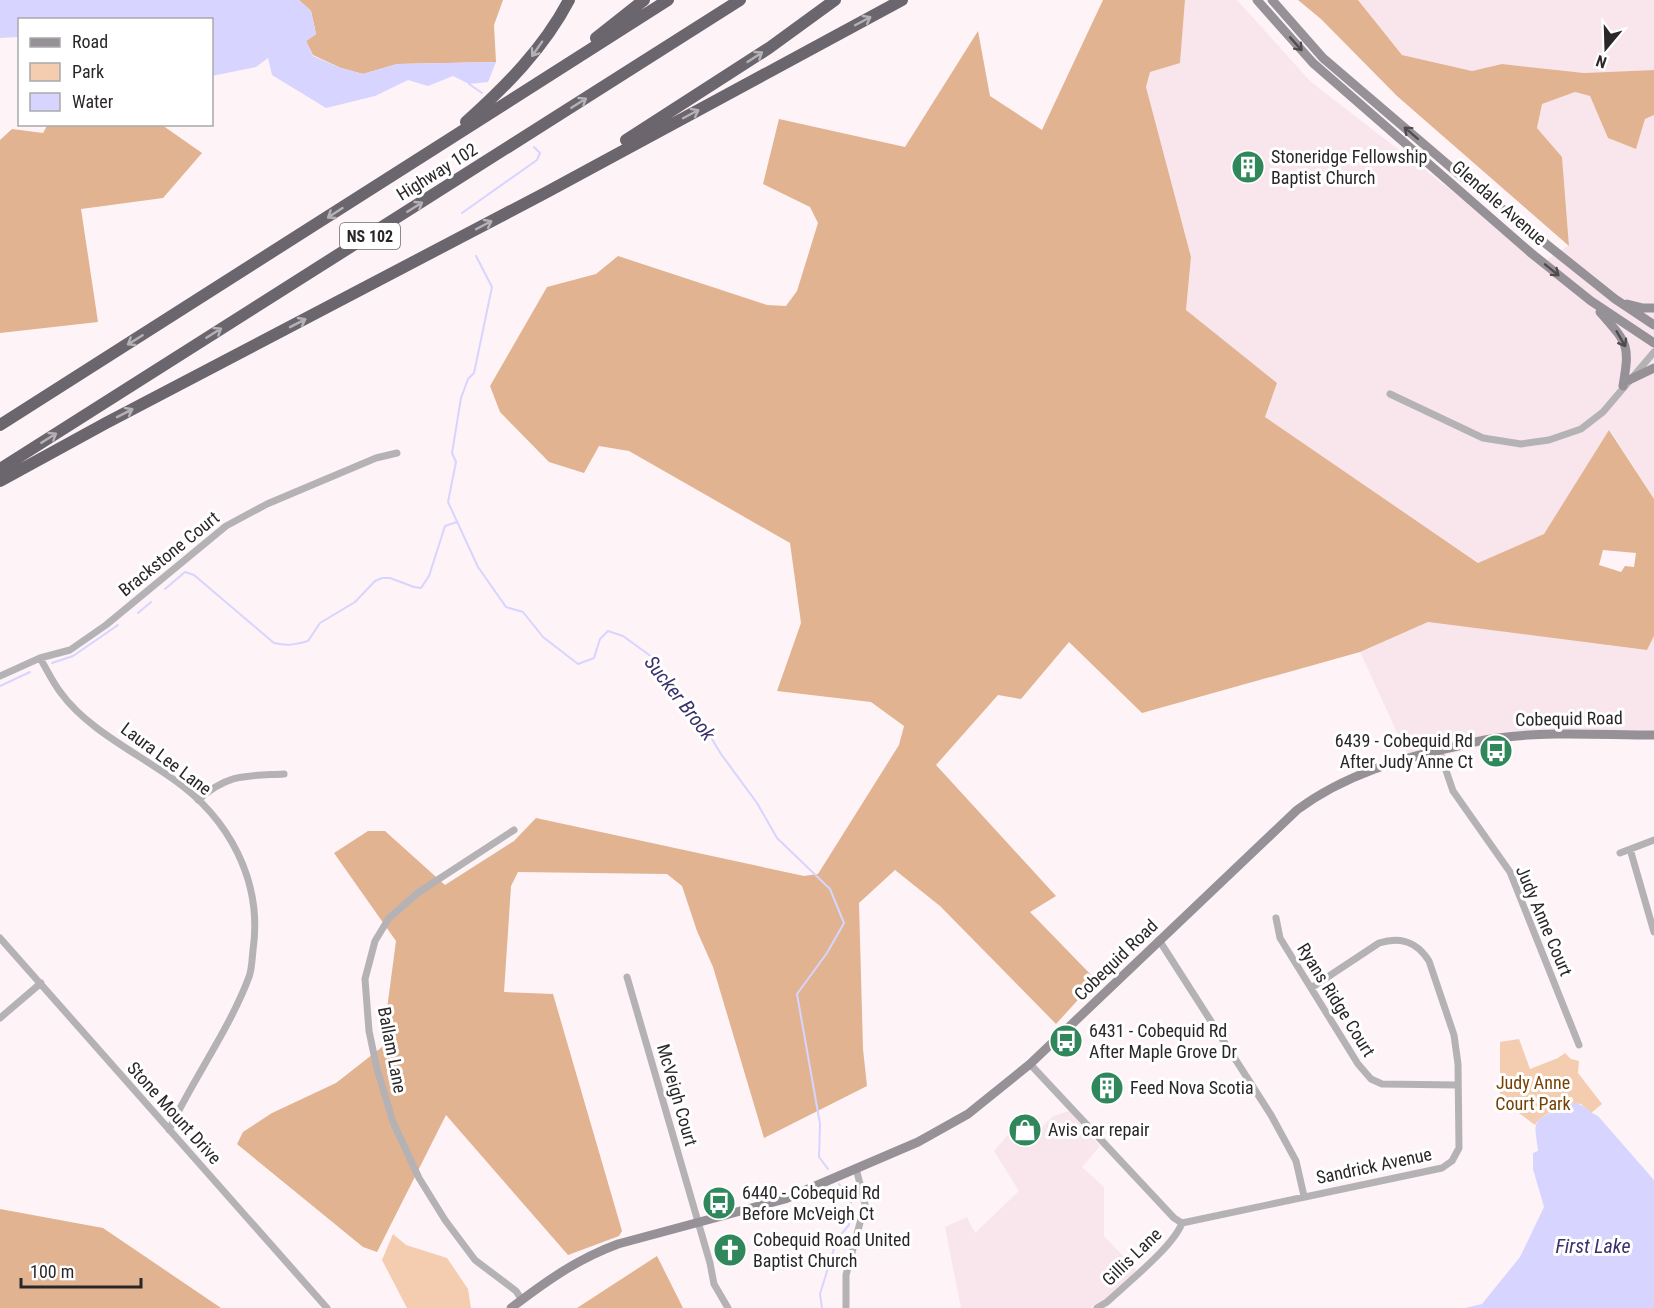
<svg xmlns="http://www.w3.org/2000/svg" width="1654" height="1308" font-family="'Roboto Condensed',sans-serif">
<rect width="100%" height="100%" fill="#fef3f7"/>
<!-- built -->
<path fill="#f9e6ed" d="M1185 0H1237L1311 82 1544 262 1569 245 1562 157 1537 128 1542 104 1575 92 1590 96 1608 138 1636 149 1645 119 1654 115V499L1610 430 1544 534 1479 563 1264 417 1197 320 1186 310 1191 257 1146 87 1150 72 1180 62Z
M1358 0H1654V70L1584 73 1502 64 1472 71 1402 55Z
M1428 622 1647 650 1654 636V734H1553L1478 747 1411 763 1360 652Z
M1069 1111 1100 1146 1082 1167 1104 1187V1236L1138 1272 1110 1298 1092 1306 1091 1308H961L945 1227 967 1217 975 1233 1019 1191 994 1151 1012 1130 1026 1143 1053 1116Z"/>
<!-- green -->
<path fill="#f4ccaf" d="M1519 1039 1530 1069 1558 1058 1565 1053 1571 1059 1579 1061 1578 1073 1602 1104 1591 1113 1581 1104C1569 1102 1541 1114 1535 1125L1500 1099V1042Z
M393 1234 406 1245 447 1258 468 1289 471 1308H407L382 1260Z"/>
<!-- forest -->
<path fill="#e1b390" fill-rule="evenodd" d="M299 0H503L494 25 496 62 397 64 363 74 341 68 313 55 306 41 316 34 311 11Z
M1103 0H1185L1180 63 1150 72 1146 87 1191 257 1186 310 1277 383 1265 417 1478 563 1544 534 1609 430 1654 499V636L1647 650 1428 622 1360 652 1142 713 1069 642 1021 699 998 695 936 765 1056 896 1030 912 1096 980 1056 1024 940 906 895 870 859 903 863 1049 867 1086 764 1138 713 967 697 931 682 886 667 874 518 872 511 886 504 992 553 994 622 1231 619 1236 568 1255 446 1115 377 1252 363 1247 237 1144 243 1132 272 1113 336 1083 382 1047 396 941 334 853 368 831H385L445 885 514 841 536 818 804 876 818 874 899 745 904 726 871 702 777 691 801 623 790 543 629 451 599 446 584 473 549 462 500 412 490 386 547 287 596 274 618 256 767 305 786 306 797 291 818 223 810 207 763 184 779 119 905 147 978 31 990 96 1042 130ZM1603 550 1636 553 1634 567 1625 566 1621 572 1599 565Z
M1298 0H1358L1402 55 1472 71 1502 64 1584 73 1654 70V115L1645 119 1636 149 1608 138 1590 96 1575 92 1542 104 1537 128 1562 157 1569 246 1397 96 1321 19Z
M48 124 162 125 202 153 163 198 81 209 98 322 0 333V140L12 129 43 133Z
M0 1209 103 1228 221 1308H0Z
M657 1256 683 1308H577Z"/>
<!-- water -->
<path fill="#d7d5ff" d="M0 0H299L311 11 316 34 306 41 313 56 341 68 363 74 397 64 496 62 488 82 469 84 453 76 428 86 408 80 375 96 326 108 272 75 268 58 256 67 212 76V20H20L19 37 0 38Z
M1575 1103C1585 1105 1589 1112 1598 1116L1654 1180V1308H1465L1482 1304 1520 1257 1544 1207 1533 1169V1153L1538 1151C1535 1124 1530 1121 1557 1110 1564 1107 1568 1104 1575 1103Z"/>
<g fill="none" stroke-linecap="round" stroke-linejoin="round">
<!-- stream -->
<path stroke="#d7d5ff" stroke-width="2" d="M469 84 482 93
M462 213 537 160 540 153 534 147
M476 256 492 287 474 373 468 379 461 398 452 453 456 462 448 502 478 567 506 607 523 612 543 637 578 664 594 658 600 639 608 631 623 636 652 657 665 679 698 716 721 754 757 803 777 838 830 889 844 923 827 953 797 994 820 1124 819 1157 828 1169
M165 589 185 572 194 575 274 643C287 646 296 645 308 641L320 623 355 602 375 581 382 578H390L414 587 421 588 429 576 445 526 457 522
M138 613 151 602
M52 663 73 656 118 625
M0 686 30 672
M822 1308 820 1294 837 1239 849 1225 851 1200 839 1184"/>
<!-- minor -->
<path stroke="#b5b2b6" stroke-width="7" d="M1390 394 1483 438 1521 444 1549 440 1581 429 1603 412 1654 352
M40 658C47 670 53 683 61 693 87 729 137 753 173 779 229 818 263 881 253 950 252 959 252 969 249 977 229 1030 193 1079 169 1130
M0 676 40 658 70 650 106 625 226 526 267 504 376 458 397 453
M1439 750 1453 791 1510 872 1579 1045
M198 800C229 773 245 776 284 774
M514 830 419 892 389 918 375 941 365 979 369 1031 377 1069 393 1122 419 1178 445 1220 475 1260 516 1291 522 1300
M1630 849 1654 932
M1620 853 1654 840
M1276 918 1280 938 1358 1064 1371 1079 1382 1084 1458 1085
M0 938 327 1308
M1159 940 1271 1115 1296 1161 1304 1196
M627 977 710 1263 714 1284 728 1308
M0 1018 41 983
M1030 1064 1174 1218 1182 1223 1442 1168 1452 1161 1459 1148 1458 1064 1454 1035 1429 961C1417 942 1401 936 1379 943L1311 988
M846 1308V1275L865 1204 856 1168
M1097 1308 1107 1302C1127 1283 1173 1247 1182 1223"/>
<!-- secondary -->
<path stroke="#969196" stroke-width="9" d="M1257 0 1313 63 1531 253 1591 301 1654 343
M1272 0 1323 58 1461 176 1615 299 1654 325
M1627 304 1643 308H1654
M1600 312C1628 344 1630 344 1623 386
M1629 380 1654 368
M511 1308C545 1282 577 1259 618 1244L785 1199 918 1142 968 1114 1030 1064 1297 810C1344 775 1401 758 1458 746 1471 743 1485 739 1498 738 1550 731 1602 735 1654 735"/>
<!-- motorway -->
<path stroke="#6b666d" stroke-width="12" d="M596 38 644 0
M466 122C506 86 544 48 569 0
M626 140 769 48 835 0
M0 425 668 0
M0 469 740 0
M0 481 106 423 547 192 902 0"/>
</g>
<!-- one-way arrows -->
<defs><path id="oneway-shaft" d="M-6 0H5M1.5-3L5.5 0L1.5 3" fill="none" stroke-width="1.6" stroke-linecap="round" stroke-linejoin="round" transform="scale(1.5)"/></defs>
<g stroke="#b5b2b6">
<use href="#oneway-shaft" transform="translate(863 21) rotate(-28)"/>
<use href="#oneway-shaft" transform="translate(537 49) rotate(125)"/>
<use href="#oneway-shaft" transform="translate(755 57) rotate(-33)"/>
<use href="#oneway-shaft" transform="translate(579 103) rotate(-32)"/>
<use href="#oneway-shaft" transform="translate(691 114) rotate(-28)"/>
<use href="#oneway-shaft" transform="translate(415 207) rotate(-32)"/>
<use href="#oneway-shaft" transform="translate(335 213) rotate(147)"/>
<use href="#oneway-shaft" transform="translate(484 225) rotate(-28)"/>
<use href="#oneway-shaft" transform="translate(298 323) rotate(-27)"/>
<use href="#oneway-shaft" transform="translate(214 333) rotate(-32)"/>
<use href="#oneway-shaft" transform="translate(135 340) rotate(148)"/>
<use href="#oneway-shaft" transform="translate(125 413) rotate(-27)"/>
<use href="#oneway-shaft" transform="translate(49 438) rotate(-32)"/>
</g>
<g stroke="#504c4e">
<use href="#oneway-shaft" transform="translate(1296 44) rotate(48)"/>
<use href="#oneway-shaft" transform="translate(1411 133) rotate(-139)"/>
<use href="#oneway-shaft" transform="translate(1552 270) rotate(39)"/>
<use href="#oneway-shaft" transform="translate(1621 339) rotate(60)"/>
</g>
<!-- icons -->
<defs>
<g id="building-disc" transform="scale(1.725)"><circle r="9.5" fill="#2f875b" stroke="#fff"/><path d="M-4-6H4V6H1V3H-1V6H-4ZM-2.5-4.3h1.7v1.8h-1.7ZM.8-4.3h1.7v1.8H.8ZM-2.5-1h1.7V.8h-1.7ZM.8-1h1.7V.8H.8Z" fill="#fff"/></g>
<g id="bus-disc" transform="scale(1.725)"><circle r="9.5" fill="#2f875b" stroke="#fff"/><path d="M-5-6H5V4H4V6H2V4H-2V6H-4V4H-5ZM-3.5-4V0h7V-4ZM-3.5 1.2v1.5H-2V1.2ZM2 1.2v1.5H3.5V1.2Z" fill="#fff"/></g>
<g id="shop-disc" transform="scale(1.725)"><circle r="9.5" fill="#2f875b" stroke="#fff"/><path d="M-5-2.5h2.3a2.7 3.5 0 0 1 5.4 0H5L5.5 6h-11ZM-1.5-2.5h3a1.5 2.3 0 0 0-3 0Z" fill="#fff"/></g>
<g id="church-disc" transform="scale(1.725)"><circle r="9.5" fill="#2f875b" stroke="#fff"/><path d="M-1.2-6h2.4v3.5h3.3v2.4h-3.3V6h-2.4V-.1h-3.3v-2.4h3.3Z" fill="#fff"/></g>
</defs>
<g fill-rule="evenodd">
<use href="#building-disc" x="1248" y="167"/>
<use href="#bus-disc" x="1496" y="751"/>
<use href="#bus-disc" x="1066" y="1041"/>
<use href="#building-disc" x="1107" y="1088"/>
<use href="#shop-disc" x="1025" y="1130"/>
<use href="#bus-disc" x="719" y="1203"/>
<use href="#church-disc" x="730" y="1250"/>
</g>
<g text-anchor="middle" stroke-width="6" stroke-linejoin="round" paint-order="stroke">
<!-- shield labels -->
<rect fill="#fff" stroke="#6b6868" stroke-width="1.5" x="340" y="223" width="60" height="26" rx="4.5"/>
<g font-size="16" font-weight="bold" fill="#2b2728">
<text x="370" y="242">NS 102</text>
</g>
<!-- poi labels -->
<g font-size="18" fill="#2b2728" stroke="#fff" text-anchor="start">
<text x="1271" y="163">Stoneridge Fellowship<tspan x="1271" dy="21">Baptist Church</tspan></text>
<text x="1473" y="747" text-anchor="end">6439 - Cobequid Rd<tspan x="1473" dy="21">After Judy Anne Ct</tspan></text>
<text x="1089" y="1037">6431 - Cobequid Rd<tspan x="1089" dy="21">After Maple Grove Dr</tspan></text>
<text x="1130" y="1094">Feed Nova Scotia</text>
<text x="1048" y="1136">Avis car repair</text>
<text x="742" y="1199">6440 - Cobequid Rd<tspan x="742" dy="21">Before McVeigh Ct</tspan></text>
<text x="753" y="1246">Cobequid Road United<tspan x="753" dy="21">Baptist Church</tspan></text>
</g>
<!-- street labels -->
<g font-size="18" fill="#2b2728" stroke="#fff">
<text transform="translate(437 172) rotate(-32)" y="6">Highway 102</text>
<text transform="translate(1499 203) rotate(41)" y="6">Glendale Avenue</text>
<text transform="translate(169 554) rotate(-39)" y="6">Brackstone Court</text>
<text transform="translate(1569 719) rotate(-1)" y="6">Cobequid Road</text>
<text transform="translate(166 759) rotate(37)" y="6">Laura Lee Lane</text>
<text transform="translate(1544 921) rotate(67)" y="6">Judy Anne Court</text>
<text transform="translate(1116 960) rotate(-44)" y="6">Cobequid Road</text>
<text transform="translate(1336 1000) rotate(58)" y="6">Ryans Ridge Court</text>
<text transform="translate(392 1050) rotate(79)" y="6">Ballam Lane</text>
<text transform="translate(677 1095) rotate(74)" y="6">McVeigh Court</text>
<text transform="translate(174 1113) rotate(48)" y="6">Stone Mount Drive</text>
<text transform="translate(1374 1166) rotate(-12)" y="6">Sandrick Avenue</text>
<text transform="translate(1132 1257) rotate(-44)" y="6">Gillis Lane</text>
</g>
<!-- park labels -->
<g font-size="18" fill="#773f01" stroke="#fff">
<text x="1533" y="1089">Judy Anne<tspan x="1533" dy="21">Court Park</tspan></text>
</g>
<!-- water labels -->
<g font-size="20" font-style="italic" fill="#39306d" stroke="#fff">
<text transform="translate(680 698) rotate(52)" y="7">Sucker Brook</text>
<text x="1593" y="1253">First Lake</text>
</g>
</g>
<!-- legend -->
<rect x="18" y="18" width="195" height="108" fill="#ffffff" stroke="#aaa9a9" stroke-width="1.5"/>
<rect x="30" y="38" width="30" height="9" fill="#969196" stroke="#aaa9a9" stroke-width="1.5"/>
<text x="72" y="48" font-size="18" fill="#2b2728">Road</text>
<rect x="30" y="63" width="30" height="18" fill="#f4ccaf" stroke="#aaa9a9" stroke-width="1.5"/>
<text x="72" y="78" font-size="18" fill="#2b2728">Park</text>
<rect x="30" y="93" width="30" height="18" fill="#d7d5ff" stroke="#aaa9a9" stroke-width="1.5"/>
<text x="72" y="108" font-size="18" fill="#2b2728">Water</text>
<!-- north arrow -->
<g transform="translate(1606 48) rotate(199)" stroke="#ffffff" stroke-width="4.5" paint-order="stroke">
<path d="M0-4.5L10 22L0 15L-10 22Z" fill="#2b2728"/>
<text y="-9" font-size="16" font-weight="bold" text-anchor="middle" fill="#2b2728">N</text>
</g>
<!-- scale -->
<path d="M21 1278v9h120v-9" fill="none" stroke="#2b2728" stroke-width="3"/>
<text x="30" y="1278" font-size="18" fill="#2b2728" stroke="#ffffff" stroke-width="4.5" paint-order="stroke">100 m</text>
</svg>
